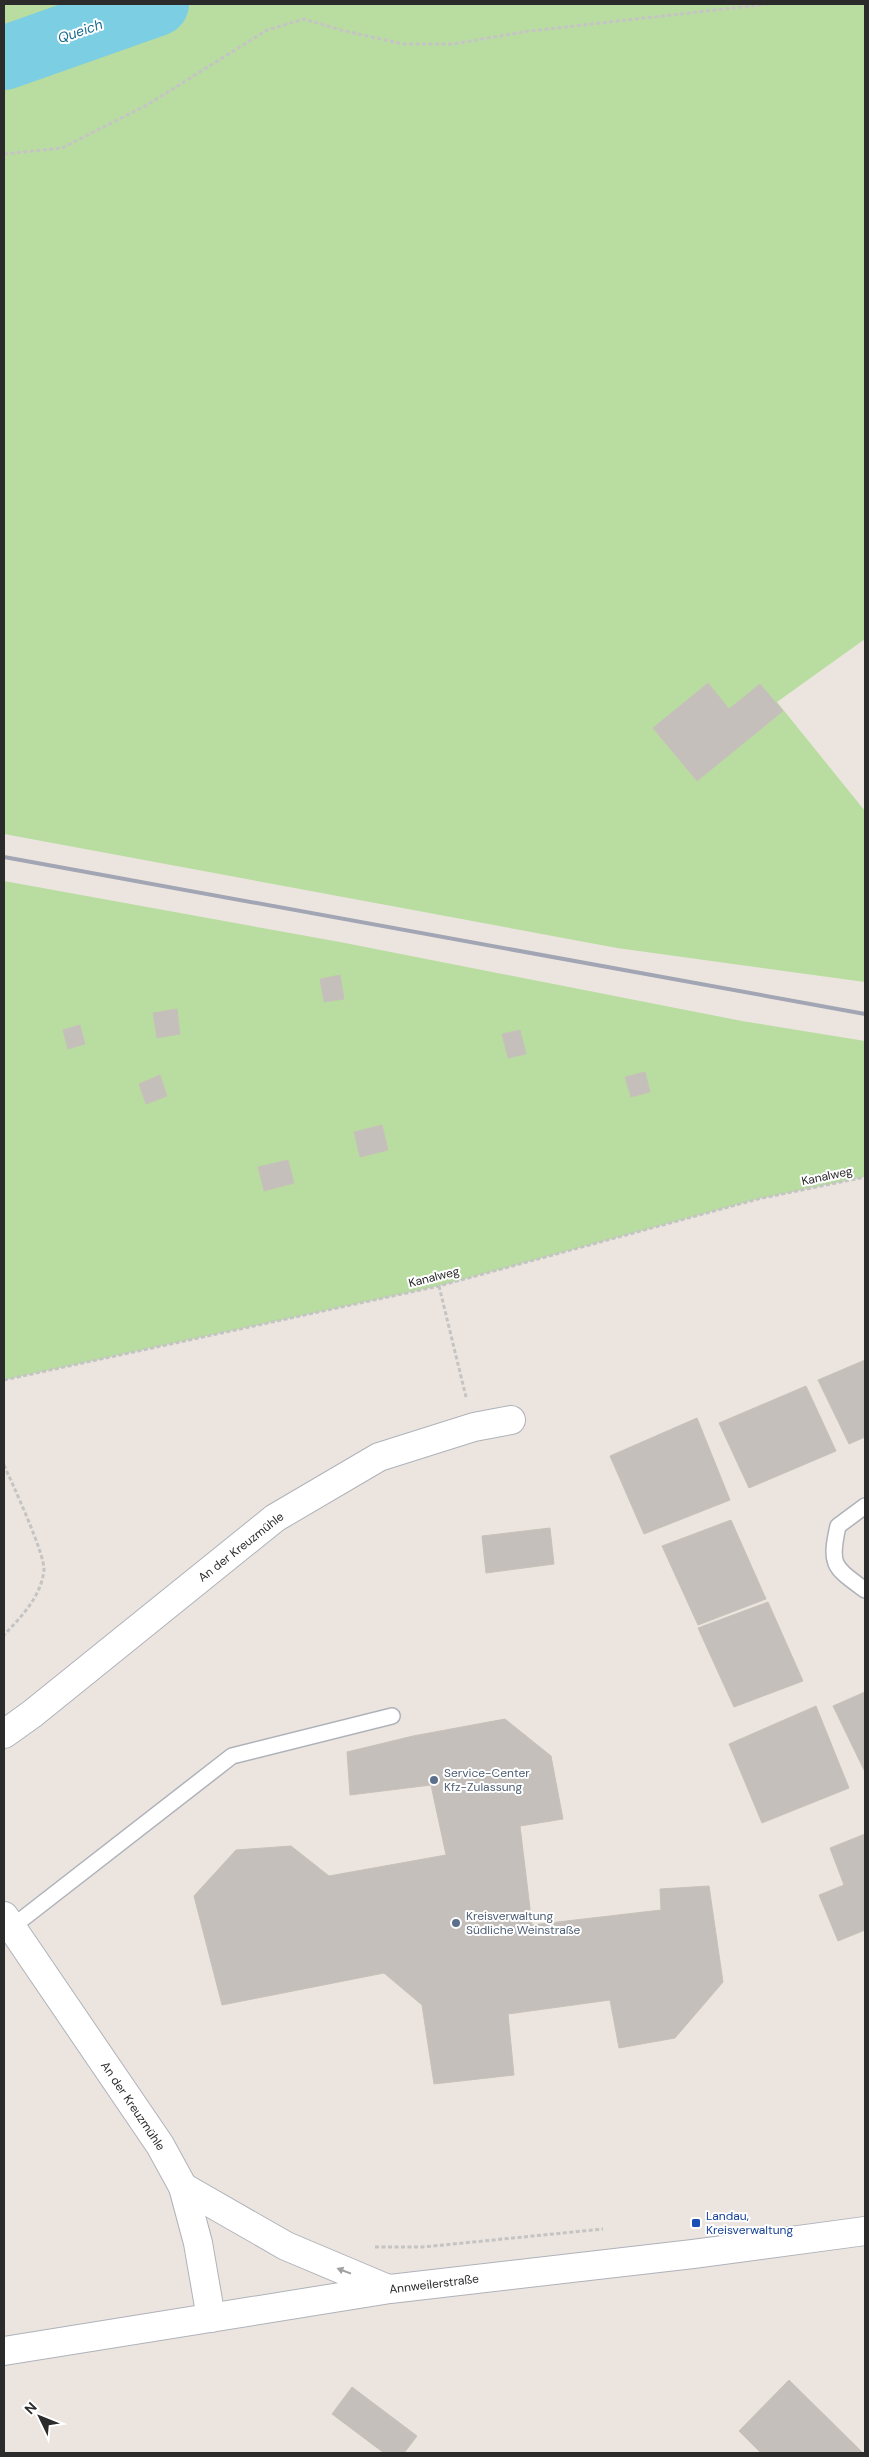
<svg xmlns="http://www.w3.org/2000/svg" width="869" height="2457" font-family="'DM Sans',sans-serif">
<rect width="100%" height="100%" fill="#ece5df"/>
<!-- green -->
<path fill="#b9dda1" d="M4 4H865V639L777 702 865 811V982L617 948 4 834Z
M4 881 340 942 742 1021 865 1041V1177L758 1199 439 1286 4 1380Z"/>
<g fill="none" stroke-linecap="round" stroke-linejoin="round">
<!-- river -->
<path stroke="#7ccee3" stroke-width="64" d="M4 58 157 4"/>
</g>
<!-- building -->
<path fill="#c4bfbb" stroke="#c7c1b8" d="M708 683 729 709 760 684 783 711 697 781 653 728Z
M340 975 344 999 324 1002 320 979Z
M177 1009 180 1034 157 1038 153 1013Z
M80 1025 85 1044 68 1049 63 1030Z
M520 1030 526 1054 508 1058 502 1034Z
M645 1072 650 1092 631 1097 625 1077Z
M160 1075 167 1096 146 1104 139 1084Z
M382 1125 388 1150 360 1157 354 1132Z
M288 1160 294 1183 264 1191 258 1167Z
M865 1360V1437L849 1444 818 1380Z
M806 1386 836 1451 749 1488 719 1423Z
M697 1418 730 1500 644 1534 610 1456Z
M731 1520 766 1599 698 1625 662 1546Z
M550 1528 554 1564 486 1573 482 1536Z
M768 1602 803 1681 734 1707 698 1628Z
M865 1692V1770H864L833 1706Z
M816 1706 849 1788 762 1823 729 1744Z
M505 1719 551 1756 563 1819 520 1826 532 1925 661 1910 660 1889 709 1886 723 1982 675 2038 619 2048 610 2000 508 2014 514 2075 434 2084 422 2005 384 1973 222 2005 194 1896 236 1850 291 1846 329 1876 446 1855 431 1785 350 1795 347 1752 413 1736Z
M865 1834V1930L838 1941 819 1895 844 1885 830 1848Z
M789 2380 863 2453H761L739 2431Z
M352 2387 417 2436 404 2453H384L332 2414Z"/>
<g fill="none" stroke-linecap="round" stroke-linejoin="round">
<!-- service casing -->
<g stroke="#afb2ba" stroke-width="18">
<path id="service" d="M865 1506 838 1526C829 1566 834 1567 865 1590
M12 1927 232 1756 392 1716"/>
</g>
<!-- minor casing -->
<g stroke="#afb2ba" stroke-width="30">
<path id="minor" d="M4 1734 32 1714 275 1518 379 1457 474 1427 511 1420
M4 1916 160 2145 183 2187 198 2243 211 2318"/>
</g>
<!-- tertiary casing -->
<g stroke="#afb2ba" stroke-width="30">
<path id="tertiary" d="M183 2187 286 2246 388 2289
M4 2351 390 2289 693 2254 865 2231"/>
</g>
<!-- path -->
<path stroke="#c4c4c4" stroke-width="3" stroke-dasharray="4 2.5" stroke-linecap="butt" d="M4 154 62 148 147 105 267 30 304 19 345 31 403 44H452L530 31 768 4
M439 1286 466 1397
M4 1380 439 1286 758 1199 865 1177
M4 1465C12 1483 45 1554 44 1570 41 1597 21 1617 4 1635
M375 2247H423L603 2229"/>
<!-- service -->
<use href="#service" stroke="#fff" stroke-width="15"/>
<!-- minor -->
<use href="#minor" stroke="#fff" stroke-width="28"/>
<!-- tertiary -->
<use href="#tertiary" stroke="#fff" stroke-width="28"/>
<!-- rail -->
<path stroke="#a2a5b3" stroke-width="4" d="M4 857 865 1014"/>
</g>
<!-- one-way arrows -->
<defs><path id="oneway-solid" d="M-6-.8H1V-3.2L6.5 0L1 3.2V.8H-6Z" transform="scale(1.25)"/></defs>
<use fill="#a0a0a0" href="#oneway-solid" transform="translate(344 2271) rotate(-159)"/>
<!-- markers -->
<g fill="#5c6f8a" stroke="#fff" stroke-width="2">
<circle cx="434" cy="1780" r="5"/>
<circle cx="456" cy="1923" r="5"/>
</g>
<rect fill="#1a4fb4" stroke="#fff" stroke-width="2" x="691" y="2218" width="10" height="10" rx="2.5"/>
<g text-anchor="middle" stroke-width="4" stroke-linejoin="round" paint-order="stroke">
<!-- street labels -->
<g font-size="12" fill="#2b2b2b" stroke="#fff">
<text transform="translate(827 1176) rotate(-12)" y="4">Kanalweg</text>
<text transform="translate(434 1277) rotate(-14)" y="4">Kanalweg</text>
<text transform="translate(241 1547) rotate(-38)" y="4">An der Kreuzmühle</text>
<text transform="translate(133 2106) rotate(56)" y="4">An der Kreuzmühle</text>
<text transform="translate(434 2284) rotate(-7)" y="4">Annweilerstraße</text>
</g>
<!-- service labels -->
<g font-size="12" fill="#4e5e75" stroke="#fff" text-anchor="start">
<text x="444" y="1777">Service-Center<tspan x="444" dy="14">Kfz-Zulassung</tspan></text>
<text x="466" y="1920">Kreisverwaltung<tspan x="466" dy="14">Südliche Weinstraße</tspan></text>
</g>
<!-- transit labels -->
<g font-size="12" fill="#164399" stroke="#fff" text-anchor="start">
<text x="706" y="2220">Landau,<tspan x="706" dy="14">Kreisverwaltung</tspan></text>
</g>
<!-- water labels -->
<g font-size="14" font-style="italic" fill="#1a6e90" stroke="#fff">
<text transform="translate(80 31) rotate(-19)" y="5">Queich</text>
</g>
</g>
<!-- border -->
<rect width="869" height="2457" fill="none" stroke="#2b2b2b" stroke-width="10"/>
<!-- north arrow -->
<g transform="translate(40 2417) rotate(313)" stroke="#ffffff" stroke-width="4" paint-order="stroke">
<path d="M0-4L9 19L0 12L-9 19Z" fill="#2b2b2b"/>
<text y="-8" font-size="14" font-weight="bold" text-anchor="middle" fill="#2b2b2b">N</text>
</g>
</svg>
